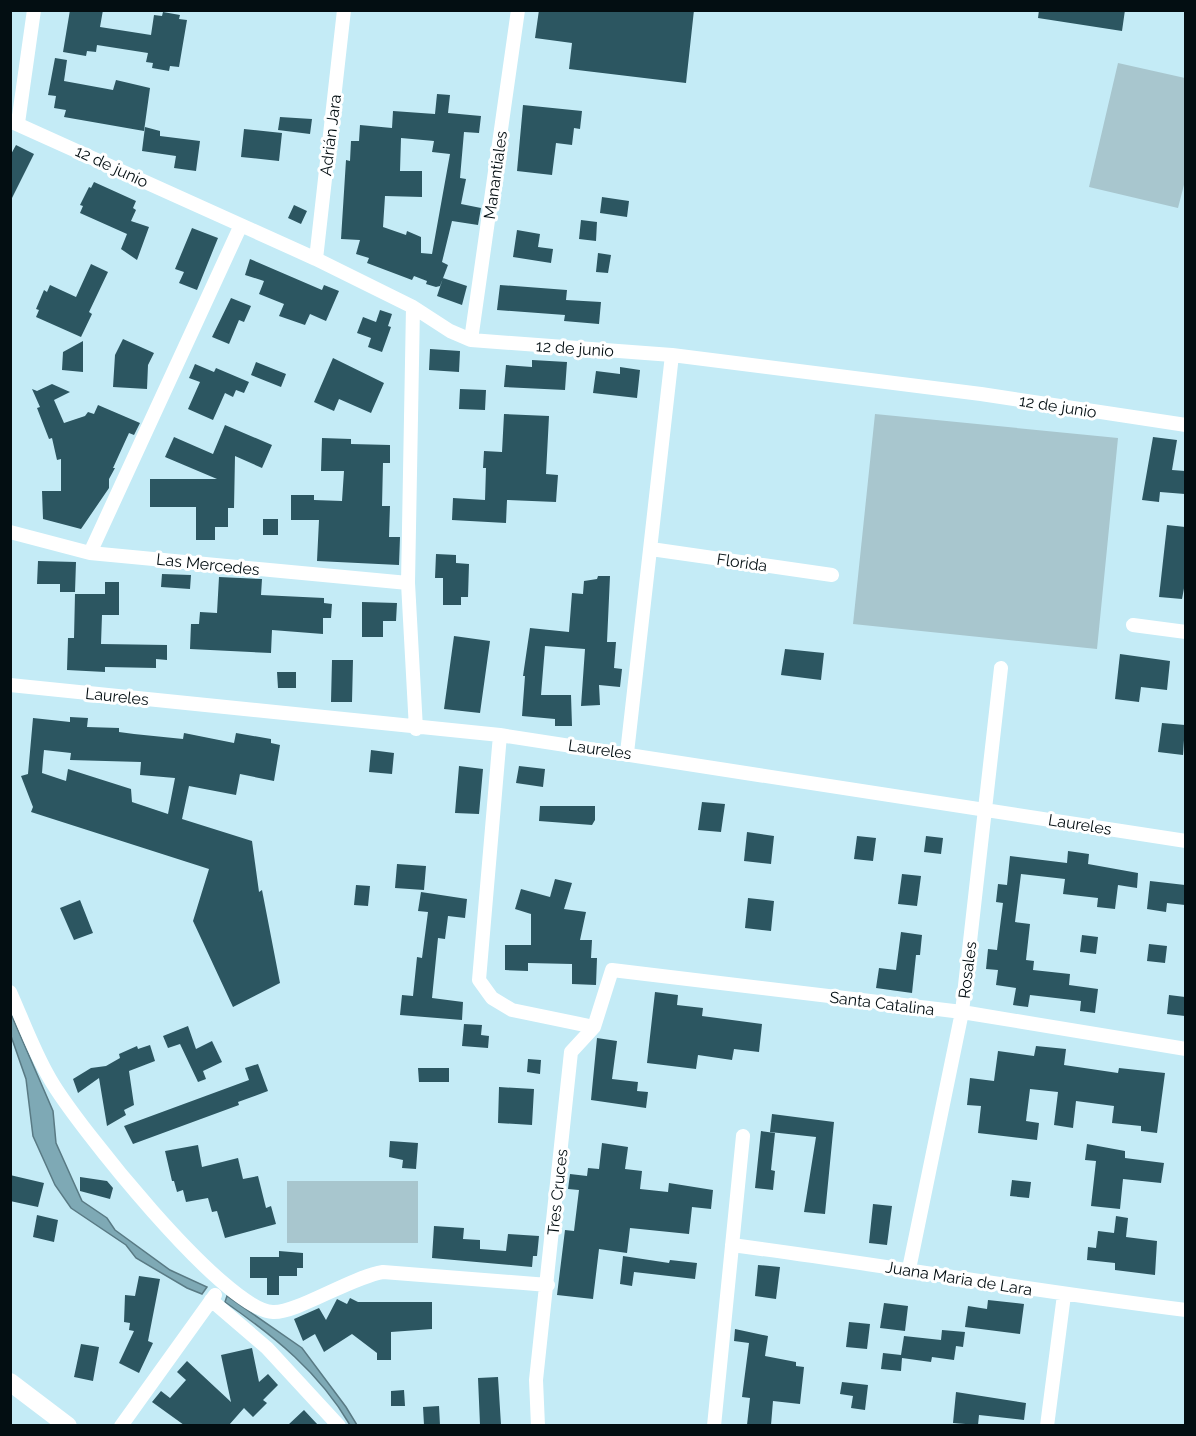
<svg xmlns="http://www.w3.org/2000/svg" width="1196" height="1436" font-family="Raleway,sans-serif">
<rect width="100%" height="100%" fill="#c4ebf6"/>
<!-- green -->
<path fill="#a8c6ce" d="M1118 63 1185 78 1186 177 1178 208 1089 187Z
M875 414 1118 438 1097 649 853 624Z
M287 1181H418V1243H287Z"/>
<!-- water -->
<path fill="#7ea9b5" stroke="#597a84" stroke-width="1.5" d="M11 1014 53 1111 56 1143 82 1201 107 1218 115 1230 170 1270 207 1287 202 1294 187 1288 136 1258 126 1245 71 1208 55 1185 33 1136 26 1079 11 1036Z
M227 1296 302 1348 346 1407 357 1425H350C319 1372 275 1337 225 1302Z"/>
<!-- building -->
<path fill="#2c5661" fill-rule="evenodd" d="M70 10H103L100 27 151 35 154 15 162 16 163 12 180 15 179 19 187 20 179 67 170 66 169 71 152 68 153 63 146 62 148 53 97 45 96 52 87 51 86 56 63 52Z
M539 10H694L686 83 569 69 572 43 535 38Z
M1039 10H1125L1122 31 1038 18Z
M55 58 67 60 64 81 113 90 116 80 150 88 144 131 64 117 66 110 54 108 56 96 48 95Z
M437 94 450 95 448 113 481 116 479 133 464 132 460 178 466 179 461 204 481 208 478 225 452 221 442 262 448 265 440 286 436 287 426 284 427 281 414 276 412 280 367 263 369 258 356 254 360 240 341 239 346 160 350 161 351 141H359L360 125 392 128 393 111 435 114ZM401 138 434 141 432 152 450 154 432 254 421 253V237L407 231 406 235 383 227 385 196 422 197V171H400Z
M523 105 582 111 580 129 574 128 572 145 556 143 552 175 517 171Z
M280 117 312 119 310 134 278 130Z
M145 127 160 131V136L200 141 196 171 174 168 176 156 142 151Z
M244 129 282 133 279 161 241 157Z
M16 145 34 154 10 202V156Z
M94 182 136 201 133 208 136 210 131 221 149 227 137 260 121 249 127 234 80 213 83 206 80 205 89 187 91 188Z
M602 197 629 201 627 217 600 213Z
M294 205 307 211 301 224 288 218Z
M581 220 597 222 596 241 579 239Z
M192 228 218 238 197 290 179 283 184 272 175 269Z
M517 230 540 234 538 247 553 249 551 263 513 257Z
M598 253 611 255 608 273 596 272Z
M250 259 322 290 324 285 339 291 326 321 310 314 305 325 279 316 284 304 259 294 264 281 245 275Z
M91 264 108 272 89 312 92 314 81 337 36 317 39 310 36 309 44 290 47 292 50 285 76 297Z
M443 278 467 286 462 305 437 296Z
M500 285 567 290 566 300 601 302 599 324 564 321 565 315 497 310Z
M231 298 251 306 244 322 239 320 229 344 212 337Z
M380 310 392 314 388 326 391 327 382 352 368 347 371 338 357 333 363 317 376 322Z
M123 339 154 353 148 365 147 389 113 387 115 355Z
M83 341V372L62 370 63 352Z
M430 349 460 351 459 372 429 370Z
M333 358 384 383 371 413 339 399 334 411 314 402Z
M532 360 567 362 565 390 504 387 506 365 532 367Z
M256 362 286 374 281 387 251 375Z
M195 364 214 372 216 368 249 382 244 393 236 390 233 397 225 393 213 420 188 409 200 382 189 378Z
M620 367 640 370 637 398 593 393 596 371 620 374Z
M52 384 70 392 54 400 64 423 85 416 88 412 94 414 98 405 140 423 134 435 129 433 113 468H115L109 479V488L81 529 43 519 42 491H61V459L57 460 52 438 49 439 37 408 40 407 32 389 37 391Z
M460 389 486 390 485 410 459 409Z
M504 414 549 416 546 474 558 475 556 502 507 500 506 523 452 520 453 498 485 500 486 468H483L484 451 502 452Z
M225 425 272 445 262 468 235 456 234 508H228V527H215V540H196V507H150V479H217L165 457 174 437 213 454Z
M1153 437 1177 440 1172 470 1185 471V494L1160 492 1159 502 1142 500Z
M322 438 351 439V444L390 445V463H383L382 506H390L389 537H400L399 565 317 561 319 520H291V495H314V500L342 501 344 471H321Z
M263 519H278V535H263Z
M1167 525 1185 527V583L1182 599 1159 597Z
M436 554 456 555V563L469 564 468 597H461V605H443V578H435Z
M38 561 76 562 75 592H60V584H37Z
M162 574 191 575 190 589 161 587Z
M598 576H610L607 642H616L614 668 622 669 620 687 599 685 600 705 581 706 585 649 545 646 541 695H571L572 726H555V719L522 716 525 676H523L530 628 569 632 572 593 583 594 584 581 597 579Z
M219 577 262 579 261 595 324 598V603L332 604 331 618H323V634L272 630 271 653 190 649 191 624H199L200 612 217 613Z
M105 582H119V615H102L101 644 167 645V660L156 659V668L105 667V672L67 670 68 638H74L75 594H105Z
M362 602 397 603 396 621H383V637H362Z
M454 636 490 641 480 713 444 709Z
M785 649 824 653 821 680 781 675Z
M1120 654 1170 661 1167 690 1141 687 1139 702 1115 699Z
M332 660H353L352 702H331Z
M277 672H296V688H278Z
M70 717 88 718 87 727 119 728V732L134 734 183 739 184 733 234 743 236 733 271 739V743L280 745 274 781 240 774 236 795 189 786 182 819 252 841 259 892 262 890 280 983 233 1007 193 921 209 869 31 812 33 807 21 776 28 774 33 718 70 722ZM44 750 71 753 70 760 141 762 140 775 175 778 168 814 132 802 131 789 68 769 66 781 42 773 43 760 40 759 43 760Z
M1162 723 1185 725 1183 755 1158 752Z
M371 750 394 753 392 774 369 772Z
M459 766 483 769 479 814 455 813Z
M519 766 545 769 543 787 516 783Z
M702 802 725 804 721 832 698 830Z
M540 806H595V820L592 825 539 821Z
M747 832 774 836 771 864 744 861Z
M857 836 876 838 873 861 854 859Z
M926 836 943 838 941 854 924 852Z
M1068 851 1089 854 1088 864 1138 873 1137 888 1118 885 1115 909 1097 907 1098 898 1063 894 1065 879 1021 874 1015 922 1030 924 1026 960 1034 961 1033 970 1070 974 1069 985 1098 989 1095 1013 1080 1011 1081 1001 1030 995 1028 1007 1013 1005 1016 988 996 985 998 970 986 969 988 949 997 950 1003 903 996 902 998 884 1007 885 1010 856 1067 863Z
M397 864 426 866 424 890 395 888Z
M902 874 921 876 917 906 898 904Z
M555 879 572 883 564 909 586 912 580 940H592L591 958H597L596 985 572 984V964L528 963V971L505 970V945H531V914L515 909 521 889 550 897Z
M1150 881 1185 885V905L1167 903 1166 912 1147 909Z
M356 885 370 886 368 906 354 905Z
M421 892 467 899 465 918 448 916 445 939 438 938 432 998 463 1002 462 1020 400 1015 402 995 413 996 417 957 422 958 428 912 418 911Z
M748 898 774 901 771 931 745 928Z
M80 900 93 933 74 940 60 908Z
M901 932 922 935 920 955H916L912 993 876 988 879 968 896 970Z
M1082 935 1098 937 1096 954 1080 952Z
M1149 944 1167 946 1165 963 1147 961Z
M655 992 678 995 677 1005 703 1008 702 1016 762 1024 759 1052 734 1049 732 1060 698 1055 696 1069 647 1063Z
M1169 995 1185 997V1016L1167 1014Z
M464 1024 482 1025 481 1035 489 1036 488 1048 462 1046Z
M188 1026 196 1049 212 1041 222 1062 203 1071 206 1079 198 1082 180 1044 168 1048 163 1036Z
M597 1038 617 1041 612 1079 638 1082 637 1091 648 1092 646 1108 591 1100Z
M150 1045 155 1061 129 1071 134 1105 124 1110 126 1115 107 1126 99 1078 78 1093 73 1079 91 1068 106 1066 120 1058 119 1054 137 1046 138 1049Z
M1036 1046 1066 1049 1064 1065 1118 1073 1119 1068 1165 1073 1157 1133 1141 1131V1126L1112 1123 1114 1106 1076 1101 1073 1128 1054 1125 1058 1092 1030 1089 1026 1121 1039 1123 1037 1140 978 1133 981 1106 967 1105 970 1078 994 1081 998 1051 1034 1056Z
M528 1059 541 1060 540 1074 527 1072Z
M258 1064 268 1091 238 1102 239 1105 133 1144 124 1126 249 1080 245 1068Z
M418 1068H449V1082H419Z
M499 1087 534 1089 532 1125 498 1123Z
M772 1114 834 1122 825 1214 804 1212 816 1137 770 1132Z
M761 1131 775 1133 771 1170 775 1171 773 1190 755 1188Z
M390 1141 418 1143 416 1169 402 1168 403 1160 389 1157Z
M602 1143 628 1147 625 1169 642 1171 640 1189 668 1192 669 1183 713 1190 711 1209 692 1207 689 1234 630 1228 627 1253 599 1249 593 1299 557 1295 565 1230 574 1231 579 1190 568 1189 570 1174 587 1176 588 1168 599 1169Z
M1087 1144 1125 1151V1158L1164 1163 1161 1183 1123 1179 1120 1209 1091 1206 1096 1161 1085 1160Z
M198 1145 202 1167 238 1158 243 1179 258 1176 266 1208 271 1206 276 1224 225 1238 217 1211 212 1212 208 1198 186 1202 183 1190 177 1192 174 1181H172L165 1151Z
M10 1175 44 1183 38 1207 10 1201Z
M80 1177 107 1181 113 1188 110 1199 80 1191Z
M1012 1180 1031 1182 1029 1198 1010 1196Z
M873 1204 892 1206 887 1245 869 1243Z
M37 1215 58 1220 54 1242 33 1237Z
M1116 1216 1128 1218 1126 1237 1157 1241 1155 1275 1115 1270V1263L1087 1260 1088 1247 1096 1248 1098 1231 1114 1233Z
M434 1226 464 1228 463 1239 480 1240V1249L506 1251 508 1234 539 1236 537 1256H533L532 1267 432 1258Z
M279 1251 303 1253V1268H297V1276H279V1295H267V1278H250V1257H279Z
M623 1256 669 1263 670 1260 697 1263 695 1279 634 1272 632 1286 620 1284Z
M758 1265 780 1267 776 1299 755 1296Z
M139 1276 160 1279 148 1341 153 1343 139 1373 119 1363 134 1331 129 1330 130 1323 124 1322 125 1295 135 1296Z
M350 1298 358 1302H432V1329L391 1332V1360H377V1353L352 1334 324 1352 315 1334 303 1341 294 1319 319 1308 326 1320 337 1299 347 1304Z
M988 1300 1024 1304 1020 1334 965 1327 968 1306 987 1309Z
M884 1303 908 1306 905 1331 880 1328Z
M849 1322 870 1324 867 1349 846 1347Z
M735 1329 768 1336 765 1356 796 1362V1366L804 1367 800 1404 773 1401 771 1425H747L750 1398 742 1397 749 1343 734 1341Z
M942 1330 965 1332 963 1347 956 1346 954 1360 932 1357 931 1362 902 1358 901 1371 881 1369 883 1353 901 1355 904 1336 941 1340Z
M81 1344 99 1347 93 1381 74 1377Z
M252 1348 259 1382 268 1374 278 1385 263 1400 267 1403 253 1417 244 1408 229 1425H184L152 1402 161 1391 170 1398 186 1380 177 1372 187 1361 231 1402 221 1355Z
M498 1377 501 1425H480L478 1378Z
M842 1382 868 1385 865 1410 851 1408 853 1396 840 1394Z
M404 1390 405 1406H391V1391Z
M956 1392 1026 1403 1024 1420 979 1415 978 1425 953 1423Z
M439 1406 440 1425H424L423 1407Z
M304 1410 318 1425H288Z"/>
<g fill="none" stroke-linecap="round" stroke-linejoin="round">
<!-- minor -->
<path stroke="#fff" stroke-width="14" d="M10 121 316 259 413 307 450 331 471 340 672 355 981 394 1186 425
M18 123 34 10
M316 259 344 10
M413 307 408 583 416 729
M471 340 518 10
M10 532 90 553 408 583
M651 549 832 575
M90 553 241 225
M1133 625 1186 632
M10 685 500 735 1186 841
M500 735 479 980 492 998 512 1010 594 1027
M627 753 672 355
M10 992C23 1021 34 1052 50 1079 75 1123 225 1311 273 1312 297 1313 351 1277 383 1272L548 1285
M732 1245C884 1265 1034 1291 1186 1310
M909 1269 962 1012 1001 668
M211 1300 267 1348 339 1426
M121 1426 215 1295
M538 1426 536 1380 571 1052 594 1027 612 970 962 1012 1186 1049
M714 1426 743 1136
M1047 1426 1064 1295"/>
<!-- secondary -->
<path stroke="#fff" stroke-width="18" d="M10 1382 68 1426"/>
</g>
<g text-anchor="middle" stroke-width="6" stroke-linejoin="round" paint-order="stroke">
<!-- street labels -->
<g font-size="16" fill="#030e12" stroke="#fff">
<text transform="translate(330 135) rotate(-83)" y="6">Adrián Jara</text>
<text transform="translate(112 166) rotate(25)" y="6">12 de junio</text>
<text transform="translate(495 175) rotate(-82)" y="6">Manantiales</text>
<text transform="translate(575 348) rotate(4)" y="6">12 de junio</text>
<text transform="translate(1058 406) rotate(9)" y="6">12 de junio</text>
<text transform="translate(742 562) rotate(8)" y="6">Florida</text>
<text transform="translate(208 564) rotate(6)" y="6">Las Mercedes</text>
<text transform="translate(117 696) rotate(6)" y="6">Laureles</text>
<text transform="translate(600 749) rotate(8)" y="6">Laureles</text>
<text transform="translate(1080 824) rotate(9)" y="6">Laureles</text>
<text transform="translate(967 970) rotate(-83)" y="6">Rosales</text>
<text transform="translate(882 1003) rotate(7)" y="6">Santa Catalina</text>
<text transform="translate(557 1192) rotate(-84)" y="6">Tres Cruces</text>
<text transform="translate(959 1278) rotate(9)" y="6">Juana Maria de Lara</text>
</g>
</g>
<!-- border -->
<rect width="1196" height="1436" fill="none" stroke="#030e12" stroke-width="24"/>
</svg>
